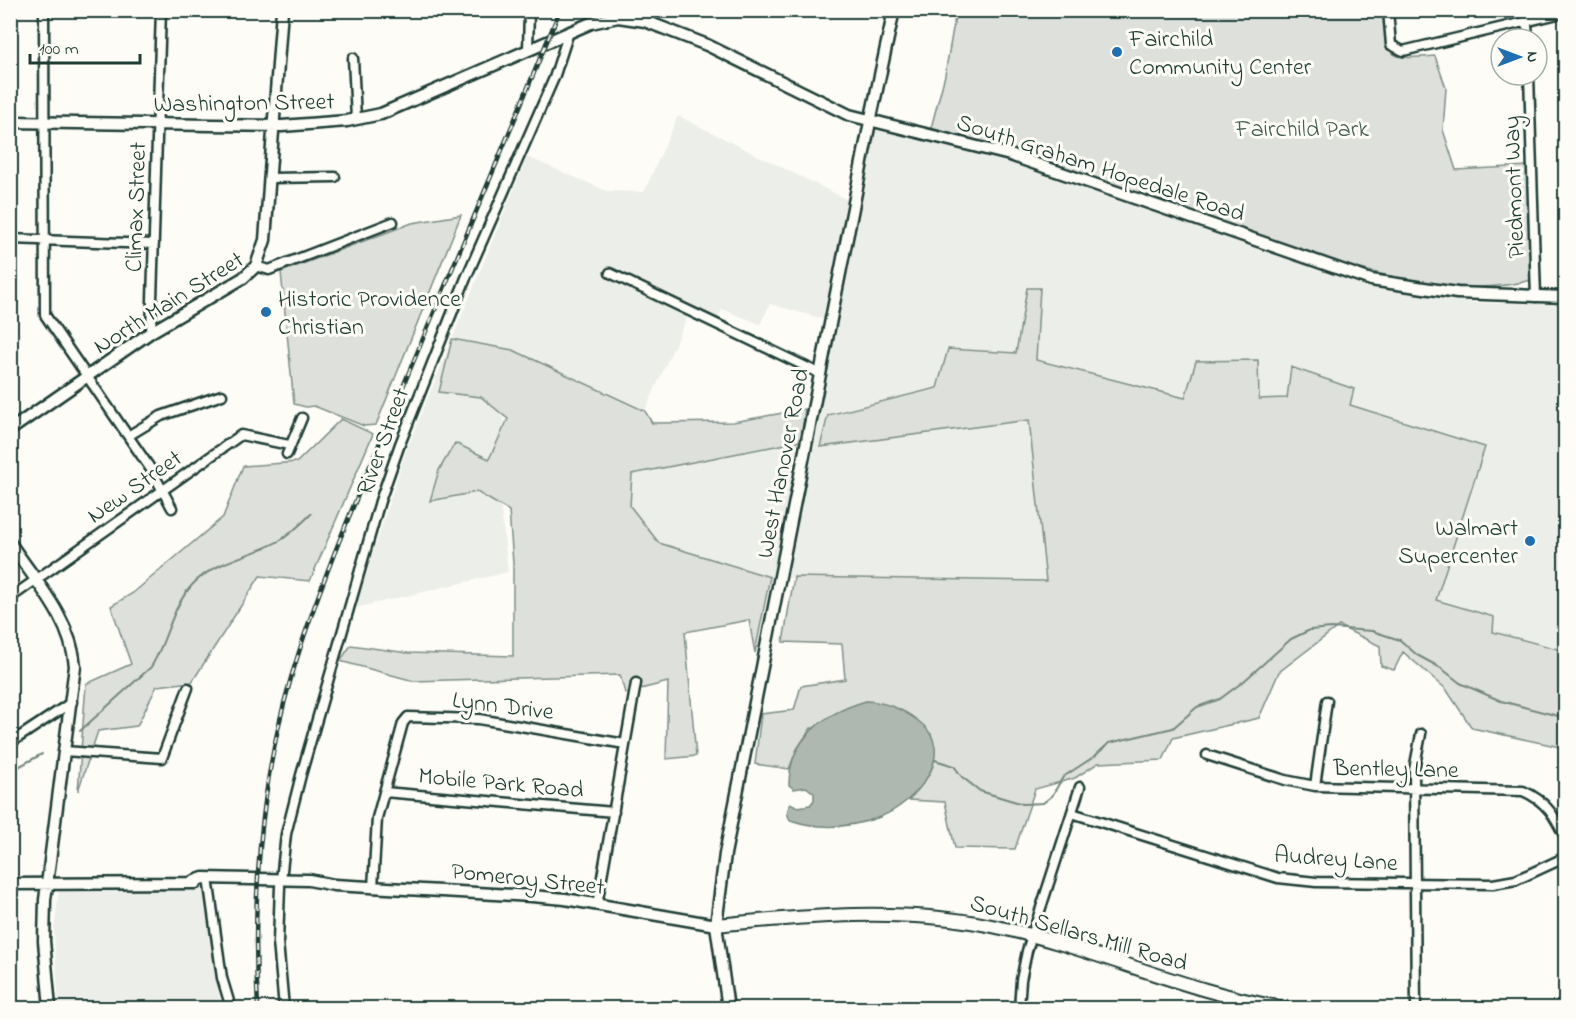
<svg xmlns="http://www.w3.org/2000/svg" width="1576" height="1019" font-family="'Indie Flower',sans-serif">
<rect width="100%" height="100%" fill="#fdfcf7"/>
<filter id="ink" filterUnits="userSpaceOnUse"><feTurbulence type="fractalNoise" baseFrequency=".0167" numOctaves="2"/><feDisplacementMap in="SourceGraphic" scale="12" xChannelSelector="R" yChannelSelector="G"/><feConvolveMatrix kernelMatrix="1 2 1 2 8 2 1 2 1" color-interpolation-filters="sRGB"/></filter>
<g filter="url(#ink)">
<!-- built -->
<path fill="#eceee9" d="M678 116 860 206 875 129 1047 171 1229 238 1344 276 1474 303 1565 304V651L1493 632 1494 617 1392 587 1440 435 1350 405 1354 389 1291 368 1287 398 1258 399V361L1186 398 1036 360 1040 289 1027 288 1017 353 948 349 937 388 829 415 821 447 1029 420 1046 581 774 578 659 543 641 520 632 515 624 477 722 442 801 440 805 409 824 319 770 304 760 324 722 309 717 323 688 315 645 411 513 350 497 475 508 572 355 608 406 451 527 157 607 191 644 192Z
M59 889 204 890 222 1008H59L54 931Z"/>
<!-- green -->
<path fill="#dde0db" stroke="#7e8e88" stroke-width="1.5" d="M956 11H1385C1389 59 1385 60 1435 56L1446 88 1443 130 1456 170 1528 166 1531 280C1467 298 1394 278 1330 261L1028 156 931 128 945 75Z
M461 215 376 425 364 426 314 406 306 407 294 404 281 272 412 223Z
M1027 288H1040L1036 360 1185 398 1196 361 1258 360 1259 399 1287 398 1291 367 1354 389 1350 405 1485 447 1436 600 1494 617 1493 632 1565 651V748L1472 728 1446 689 1403 652 1394 670 1381 666 1380 646 1339 626 1279 672 1259 718 1173 738 1163 760 1098 763 1075 778 1035 789 1015 849 955 848 945 802 909 800C929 776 941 766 931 734L811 728 797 749 789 769 755 764 761 714 794 710 801 686 845 679 842 644 783 642 794 577 1046 581 1029 420 820 447 828 415 937 388 948 349 1016 353Z
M452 339 513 350 645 411 652 423 733 422 805 409 801 441 632 474 630 506 659 543 770 577 755 653 749 620 685 632 696 756 666 759 668 682 625 693 620 675 414 681 340 661 351 645 408 653 513 656V563L509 511 477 492 430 501 439 470 455 443 489 459 508 419 481 397 439 392Z
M341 419 373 434 310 581 260 576 192 682 157 686 137 726 98 731 78 791 86 684 131 664 111 606 133 593 223 517 243 466 297 462Z"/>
<!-- water -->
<path fill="#aeb8b1" stroke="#75877f" stroke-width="1.5" d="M866 701C885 702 901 708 917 720 961 751 916 803 880 817 850 828 820 830 790 820L787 813 790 803 798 807 810 805 814 800V793L806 787 794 789 789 785C789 738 825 713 866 701Z"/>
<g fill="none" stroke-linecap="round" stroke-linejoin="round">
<!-- stream -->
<path stroke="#75877f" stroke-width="2" d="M80 731 151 667C168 640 171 605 196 581 221 559 252 556 279 541 291 534 302 523 311 514
M935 760 954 766 962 777 980 791 1023 804 1043 803 1052 796 1063 777 1095 756 1109 743 1173 728 1197 707 1220 699 1244 681 1291 639 1310 630 1331 628 1372 631 1400 640 1417 655 1441 668 1460 683 1501 701 1566 718
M10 779 20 766 42 754"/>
<!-- minor casing -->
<g stroke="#1f3d34" stroke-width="13">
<path id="minor" d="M44 10 45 315 152 471 172 508
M1388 10 1391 45 1403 51 1566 12
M1526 10 1528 39
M528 50 529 10
M353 58 356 119
M1529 75 1536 297
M270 178 335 177
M10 239 154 244
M256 266 269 270 393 222
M610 273 821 374
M151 332 161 10
M128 436 161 416 222 395
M287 454 302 418
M10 598 241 435 289 445
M10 743 72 702
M64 751 162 758 188 688
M1207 755 1285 780 1315 786 1523 791C1547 801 1555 817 1566 839
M1315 786 1327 701
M384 792 614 812
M1072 813 1278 878 1316 882 1493 884 1516 880 1566 857
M281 880 286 834 301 775 380 501 400 444 466 278 554 78 569 32
M209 885 222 978 231 1008
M280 886 278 942 284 1008
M373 888 377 818 403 723 408 717 479 719 625 744
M597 905 636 683
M1019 1008 1021 980 1027 951 1080 787
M1416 1008 1414 770 1421 734"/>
</g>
<!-- tertiary casing -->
<g stroke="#1f3d34" stroke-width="15">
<path id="tertiary" d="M10 122 282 126 347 121 381 114 591 23 618 17 645 21 707 45 849 115 1010 155 1371 280 1457 293 1566 297
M10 430 151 332 243 278 256 266 265 240 282 10
M10 543C36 582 71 619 75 666L45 900 44 941 50 1008
M192 882 203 878 309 880 334 885 532 896 565 899 716 925
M10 884 196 883
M728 1008 716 925 725 854 870 122 894 10"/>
</g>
<!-- secondary casing -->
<g stroke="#1f3d34" stroke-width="16">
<path id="secondary" d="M716 925C808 916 901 907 992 926 1091 946 1184 992 1284 1008"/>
</g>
<!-- minor -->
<use href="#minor" stroke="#fdfcf7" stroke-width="8"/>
<!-- tertiary -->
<use href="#tertiary" stroke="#fdfcf7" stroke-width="10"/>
<!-- secondary -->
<use href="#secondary" stroke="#fdfcf7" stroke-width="12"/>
<!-- rail casing -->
<g stroke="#1f3d34" stroke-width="4.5">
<path id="rail" d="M258 1008C252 899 260 784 291 678 322 573 368 473 409 372 460 251 510 131 560 10"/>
</g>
<!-- rail -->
<use href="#rail" stroke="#fdfcf7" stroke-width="2" stroke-dasharray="7" stroke-linecap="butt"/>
</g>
</g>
<!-- markers -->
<g fill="#1f6fb2" stroke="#fdfcf7" stroke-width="2">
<circle cx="1117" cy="52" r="6"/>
<circle cx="266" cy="312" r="6"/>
<circle cx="1530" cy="541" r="6"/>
</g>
<g text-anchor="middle" stroke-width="6" stroke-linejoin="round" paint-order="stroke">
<!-- poi labels -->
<g font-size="24" fill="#1f3d34" stroke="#fdfcf7" text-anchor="start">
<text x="1129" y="46">Fairchild<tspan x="1129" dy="28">Community Center</tspan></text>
<text x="278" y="306">Historic Providence<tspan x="278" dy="28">Christian</tspan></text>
<text x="1518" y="535" text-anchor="end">Walmart<tspan x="1518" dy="28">Supercenter</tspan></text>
</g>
<!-- street labels -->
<g font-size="24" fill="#1f3d34" stroke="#fdfcf7">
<text transform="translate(244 102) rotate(-1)" y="8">Washington Street</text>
<text transform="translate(1101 167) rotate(18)" y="8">South Graham Hopedale Road</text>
<text transform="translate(1513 187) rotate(-92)" y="8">Piedmont Way</text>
<text transform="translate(135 207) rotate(-88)" y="8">Climax Street</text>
<text transform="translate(168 302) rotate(-32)" y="8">North Main Street</text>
<text transform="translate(382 441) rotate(-70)" y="8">River Street</text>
<text transform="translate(782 463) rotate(-79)" y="8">West Hanover Road</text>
<text transform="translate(134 486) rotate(-35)" y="8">New Street</text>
<text transform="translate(503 705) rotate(7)" y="8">Lynn Drive</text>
<text transform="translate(1396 768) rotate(1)" y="8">Bentley Lane</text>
<text transform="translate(501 782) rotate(5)" y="8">Mobile Park Road</text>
<text transform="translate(1336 858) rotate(4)" y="8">Audrey Lane</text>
<text transform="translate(528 878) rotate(6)" y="8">Pomeroy Street</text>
<text transform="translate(1079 932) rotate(16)" y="8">South Sellars Mill Road</text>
</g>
<!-- park labels -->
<g font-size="24" fill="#455e55" stroke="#fdfcf7">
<text x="1302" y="136">Fairchild Park</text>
</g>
</g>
<!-- margin -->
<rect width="1576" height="1019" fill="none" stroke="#fdfcf7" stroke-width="36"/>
<rect x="18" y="18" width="1540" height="983" fill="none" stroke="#1f3d34" stroke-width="2" filter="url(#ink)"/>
<!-- north arrow -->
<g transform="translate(1519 57) rotate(90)"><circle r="28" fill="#fdfcf7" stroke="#a4b0a9" stroke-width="1.5"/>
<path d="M0-4.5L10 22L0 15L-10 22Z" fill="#1f6fb2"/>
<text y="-9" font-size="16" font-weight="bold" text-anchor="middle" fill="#1f3d34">N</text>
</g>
<!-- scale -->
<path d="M30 54v9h110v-9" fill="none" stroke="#1f3d34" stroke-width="3"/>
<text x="39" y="54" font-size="18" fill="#1f3d34" stroke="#fdfcf7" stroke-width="4.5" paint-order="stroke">100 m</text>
</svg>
